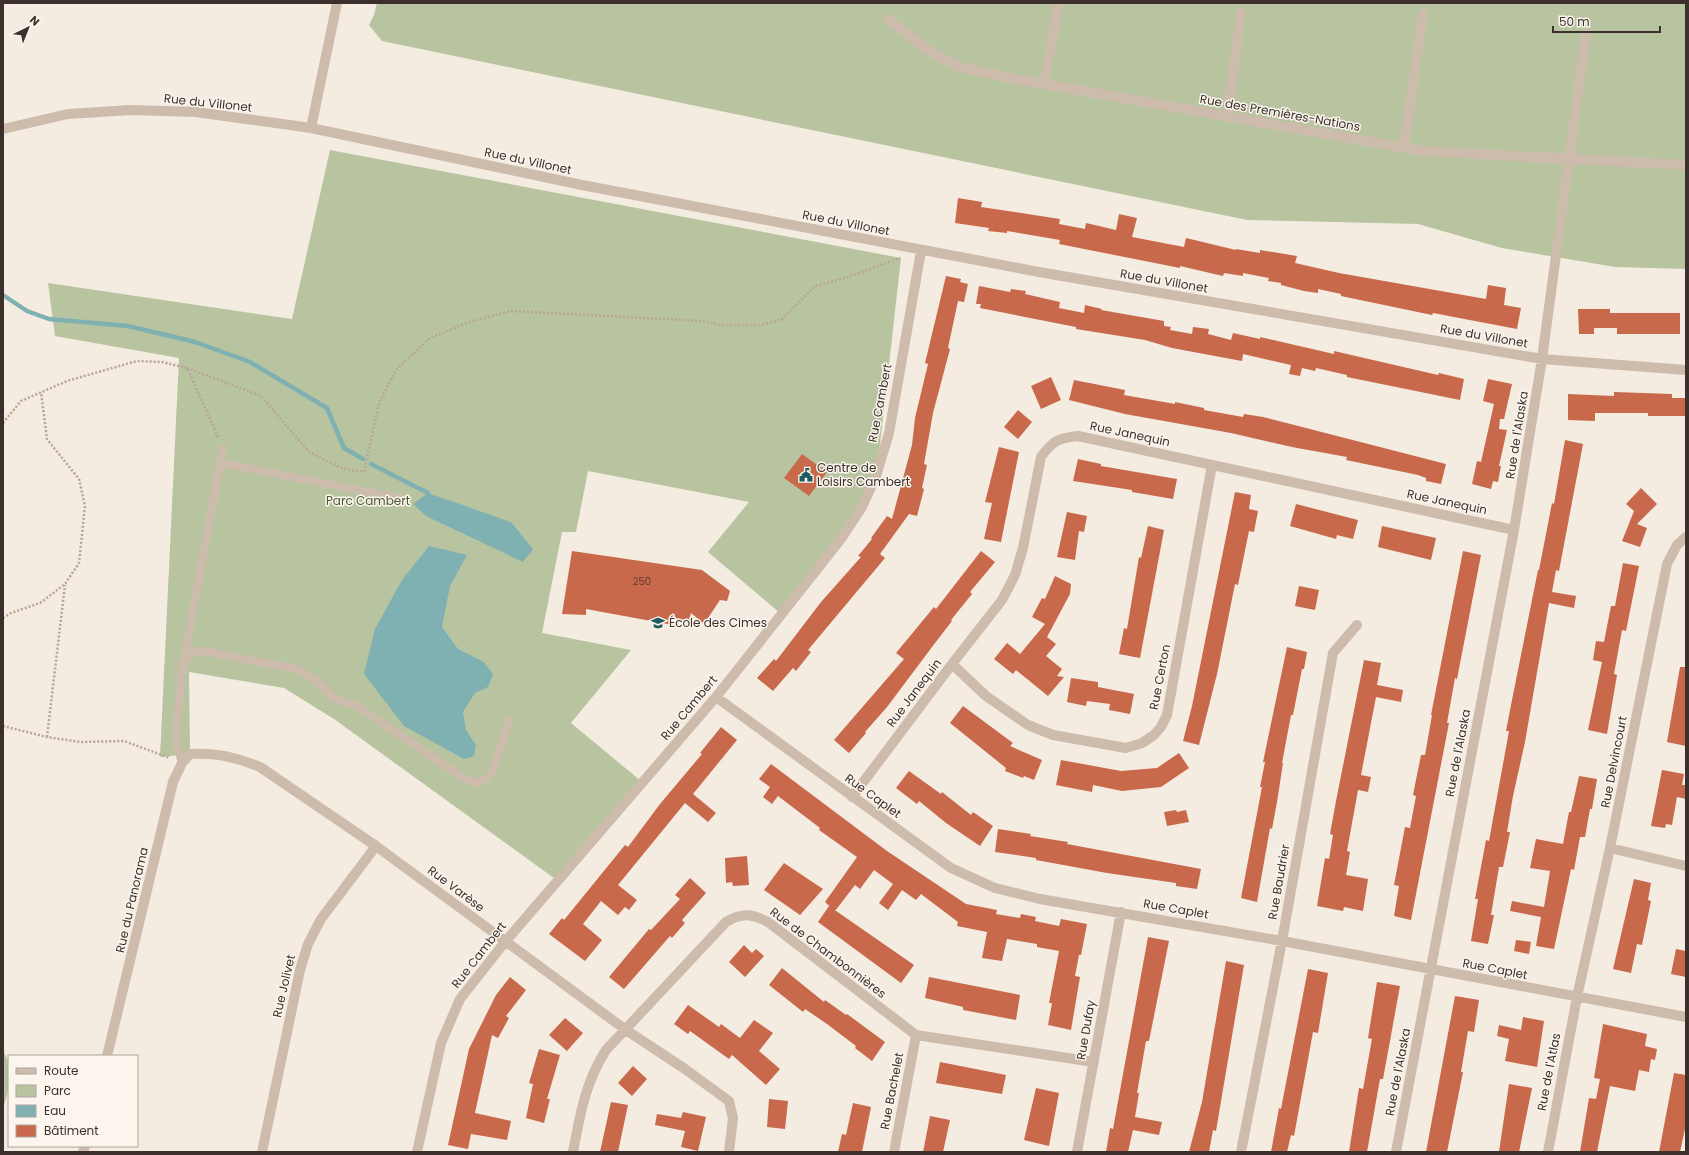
<svg xmlns="http://www.w3.org/2000/svg" width="1689" height="1155" font-family="Poppins,sans-serif">
<rect width="100%" height="100%" fill="#f4ebe1"/>
<!-- green -->
<path fill="#b8c4a0" d="M377 3H1686V269L1615 267 1502 248 1418 224 1247 220 382 41 369 25 374 15Z
M330 150 901 258 879 453 864 499 836 543 780 613 708 552 749 502 588 471 576 532H562L542 633 631 650 571 723 641 781 558 881 334 719 284 688 189 672 190 754 160 757 179 358 55 336 48 283 292 319Z
M3 1051C14 1068 9 1090 3 1108Z"/>
<!-- water -->
<path fill="#7fb0b2" d="M428 493 511 522 533 549 523 562 426 516 413 504Z
M429 546 467 555 450 586 442 627 458 649 484 662 493 674 488 687 475 693 463 712 466 730 476 745 474 756 464 759 404 726 364 674 375 629 402 580Z"/>
<g fill="none" stroke-linecap="round" stroke-linejoin="round">
<!-- stream -->
<path stroke="#7fb0b2" stroke-width="4.5" d="M3 295 27 311 49 319 128 326 195 342 250 362 327 408 344 448 363 459
M371 464 428 493"/>
</g>
<!-- building -->
<path fill="#c8694b" d="M958 198 982 202 981 207 1060 219 1059 224 1085 229 1086 223 1116 230 1119 214 1137 218 1132 237 1184 247 1186 238 1236 250V249L1260 253V250L1297 256 1295 263 1339 273 1486 299 1488 285 1506 288 1504 305 1521 308 1517 329 1433 313 1432 315 1341 296V294L1318 289V293L1304 291 1281 285V283L1268 281 1269 278 1243 273V276L1224 273 1223 276 1180 266V268L1059 244 1060 240 1007 231V233L988 231 989 228 955 223Z
M946 276 961 279 960 282 968 284 964 302 958 301 948 348 950 349 933 413 924 464 927 465 922 488 924 489 917 516 909 514 880 554 885 558 808 650 811 652 796 671 793 668 773 691 757 678 774 659 776 661 821 602 861 557 858 556 872 539 871 538 887 516 892 519 912 445 915 418 928 364 925 363Z
M979 286 1010 292 1011 289 1026 291 1025 294 1060 302 1059 308 1084 313 1085 305 1102 309 1101 310 1164 321V326L1171 327 1170 330 1192 334 1193 327 1209 329 1208 334 1231 340 1233 333 1260 339V337L1334 354V351L1438 375 1439 373 1464 379 1460 400 1347 377V375L1316 368 1315 371 1302 368 1300 376 1289 374 1291 365 1243 354 1242 361 1172 348 1145 340 1076 329V327L980 308 981 304H976Z
M1578 309H1610V313H1680V334H1617V328H1594V334H1579Z
M1051 377 1061 400 1041 409 1031 386Z
M1488 379 1512 384 1504 419H1500L1499 429 1507 430 1499 466H1501L1498 482 1493 481 1491 489 1472 484 1477 461 1481 462 1494 404 1483 401Z
M1074 380 1125 390 1124 395 1175 404V402L1204 408V410L1243 417 1244 414 1263 417 1446 464 1441 484 1426 481V478L1418 475 1346 460 1347 457 1292 447 1231 433 1125 414 1069 400Z
M1614 392 1672 394V398H1686V416H1648V413H1595V421L1568 420V394L1614 396Z
M1018 410 1032 422 1018 439 1004 427Z
M1565 440 1583 444 1559 571 1556 570 1552 592 1576 596 1574 608 1549 603 1525 742 1513 796 1507 832H1510L1503 867H1499L1491 915H1494L1488 944 1471 941 1478 899H1475L1486 840 1489 841 1509 731H1506L1511 705 1538 570H1539L1552 503 1554 504Z
M999 447 1019 452 1001 542 984 539 992 503 985 502Z
M802 454 827 472 809 496 784 478Z
M1078 459 1101 464V466L1177 479 1173 499 1132 492V490L1073 481Z
M1641 488 1657 504 1637 524 1647 528 1640 547 1622 541 1634 511 1626 504Z
M1235 492 1251 495 1249 509 1258 511 1254 532 1249 531 1238 585 1235 584 1217 674 1199 745 1183 741 1192 706Z
M1296 504 1358 520 1353 539 1337 535 1336 539 1290 526Z
M1067 512 1087 516 1084 532 1079 531 1075 560 1057 557Z
M1148 526 1164 530 1140 658 1119 654 1124 628 1127 629 1139 557 1141 558Z
M1382 526 1436 538 1431 560 1378 547Z
M572 551 702 570 730 591 727 601 720 600 704 624 691 613 689 621 675 618 673 625 586 609V615L562 614Z
M981 551 995 562 970 592 972 594 951 620 952 621 935 643 887 707 865 732 866 733 849 753 834 740 904 659 896 653 934 607 936 609Z
M1463 551 1481 555 1457 679 1455 678 1447 723H1449L1411 920 1394 916 1399 886 1394 885 1405 827 1410 828 1416 796 1413 795 1421 755H1425L1432 715H1431Z
M1623 563 1639 566 1626 631 1622 630 1614 674 1617 675 1607 734 1588 730 1602 662 1593 660 1596 641 1604 642 1611 606H1615Z
M1055 576 1071 584 1070 594 1047 637 1056 644 1046 656 1062 669 1057 676 1064 677 1048 696 1016 670 1013 674 994 659 1007 643 1020 654 1045 624 1032 617 1042 598 1045 599Z
M1299 586 1319 590 1315 610 1295 606Z
M1287 647 1307 652 1304 669H1302L1293 715H1291L1282 763H1283L1277 802 1272 829 1270 828 1257 902 1241 898 1262 787H1260L1265 762H1263Z
M1364 660 1381 663 1377 685 1403 690 1401 702 1376 697 1361 775 1371 777 1368 792 1358 790 1347 851 1350 852 1346 875 1368 879 1366 892 1363 911 1344 907 1343 911 1317 906 1325 858 1329 859 1333 835 1330 834 1336 801Z
M1680 667H1686V746L1667 742Z
M1071 678 1098 682V687L1134 694 1130 714 1109 710 1110 704 1087 701 1086 706 1067 702Z
M963 706 1013 743 1010 746 1042 760 1034 780 1024 776 1023 778 1005 771 1006 768 950 723Z
M721 727 737 740 693 794 716 813 708 822 685 803 618 885 637 900 629 910 625 907 618 915 601 901 583 924 602 940 585 961 549 934 562 918 564 920 625 845 628 847 660 804 702 754 700 753Z
M1179 753 1189 768 1161 787 1122 791 1093 785 1092 792 1056 785 1061 760 1121 771 1157 768Z
M771 764 887 851 966 904 997 910 996 914 1020 918 1021 914 1036 917 1035 921 1059 926 1061 919 1087 924 1081 955H1079L1075 976 1080 977 1071 1030 1048 1025 1052 1003H1049L1059 951 1037 947V944L1007 939 1002 961 982 958 987 932 957 926 958 922 921 894 916 900 902 890 888 910 879 903 893 884 874 870 860 889 855 885 835 911 825 902 857 857 819 830 820 828 778 796 772 804 763 797 770 787 759 779Z
M1662 770 1684 774 1682 785H1686V799L1677 797 1672 825 1666 824 1665 828 1651 826Z
M909 771 941 794 942 792 971 815 973 812 993 826 980 846 946 823 919 801 917 804 896 788Z
M1579 776 1597 779 1592 809H1590L1585 837H1580L1574 870 1571 869 1554 949 1536 946 1541 917 1510 911 1512 901 1544 907 1550 871 1530 868 1536 839 1563 844 1569 812H1571Z
M1176 810 1177 812 1186 810 1189 822 1167 826 1164 812Z
M998 829 1031 834 1030 836 1068 842 1067 844 1201 869 1197 889 1176 886V883L1107 873 1036 860V858L995 852Z
M747 856 749 885 733 886 732 882 726 883 725 858Z
M784 863 823 889 800 915 764 890Z
M690 878 706 893 682 920 685 923 672 938 670 936 624 989 609 977 649 929 651 930 680 899 675 895Z
M1634 879 1651 883 1648 900 1651 901 1642 945 1637 944 1631 973 1613 969Z
M829 906 914 965 901 983 818 922Z
M1148 937 1169 941 1149 1041H1146L1137 1093H1139L1135 1117 1162 1122 1159 1135 1133 1130 1128 1152H1106L1110 1128 1113 1129Z
M1516 940 1531 942 1529 954 1514 951Z
M744 945 752 953 756 949 764 956 745 977 729 962Z
M1676 949 1686 951V977L1671 974Z
M1226 961 1244 965 1216 1131 1213 1130 1209 1152H1189L1202 1102Z
M782 968 824 1002 825 1000 846 1015 847 1014 885 1042 872 1061 855 1048 856 1046 827 1024 805 1009 803 1012 769 985Z
M1308 969 1328 973 1318 1033 1313 1032 1294 1136 1291 1135 1287 1152H1271L1279 1108 1281 1109Z
M510 977 526 990 506 1016 509 1018 498 1038 492 1035 475 1113 511 1121 507 1140 471 1134 468 1149 448 1145 469 1049 496 995Z
M929 977 1020 995 1016 1020 963 1010V1007L925 998Z
M1377 982 1400 986 1383 1079H1380L1367 1152H1349L1359 1088 1363 1089 1372 1039 1368 1038Z
M1455 996 1479 1000 1474 1032 1468 1031 1461 1072H1463L1447 1152H1426Z
M688 1005 719 1027 721 1024 740 1038 754 1020 773 1033 759 1051 780 1069 766 1085 732 1055 729 1059 690 1031 688 1034 674 1024Z
M1523 1017 1544 1021 1537 1067 1505 1061 1509 1039 1497 1036 1499 1025 1521 1030Z
M565 1018 583 1033 567 1051 549 1035Z
M1603 1024 1647 1034 1645 1046 1657 1049 1655 1060 1651 1059 1649 1072 1639 1070 1635 1091 1610 1086 1597 1152H1580L1589 1098 1596 1099 1600 1079 1594 1078Z
M539 1049 560 1055 547 1099H550L544 1123 526 1118 533 1084 529 1083Z
M940 1062 1006 1075 1002 1094 936 1083Z
M633 1066 647 1079 632 1096 618 1083Z
M1674 1073 1686 1075 1685 1129 1680 1152H1659Z
M1509 1084 1532 1088 1519 1152H1499Z
M1036 1088 1059 1093 1049 1146 1024 1140Z
M769 1099 788 1101 785 1129 767 1127Z
M611 1102 628 1105 618 1152H600Z
M853 1103 871 1107 862 1152H838L842 1134 846 1135Z
M683 1112 706 1117 698 1151 681 1147 685 1131 655 1125 657 1114 681 1118Z
M930 1116 950 1120 943 1152H923Z"/>
<g fill="none" stroke-linecap="round" stroke-linejoin="round">
<!-- path -->
<path stroke="#b9a596" stroke-width="2.5" stroke-dasharray="2 2" stroke-linecap="butt" d="M187 368 261 396 309 452 341 468 364 472 379 403 396 370 430 338 469 322 511 311 703 321 719 325H762L782 319 815 286 851 276 900 258
M3 423 21 401 67 381 137 361 162 362 187 368 219 439
M3 618 11 613 40 603 65 584 79 563 85 506 79 479 47 439 41 392
M3 726 47 737 80 742 124 741 170 758
M47 737 65 585"/>
<!-- lane -->
<path stroke="#cdbbac" stroke-width="8" d="M221 463 404 499
M183 664 189 656 198 650 297 669 316 681 335 699 357 706 465 779 475 783 488 778 493 770 510 719
M182 763 176 741 182 670 223 448"/>
<!-- street -->
<path stroke="#cdbbac" stroke-width="10" d="M888 19 928 50 959 67 1015 79 1423 151 1686 165
M1044 84 1059 3
M1227 117 1241 13
M311 128 337 3
M3 129 68 114 130 110 196 112 311 128 582 185 1039 272 1542 359 1686 370
M1404 147 1423 14
M952 664 986 696 1028 725 1053 735 1126 748 1142 743 1154 735 1161 727 1167 715 1212 465
M716 697 951 868 995 888 1040 899 1282 941 1686 1017
M852 797 952 664 1002 600 1015 575 1023 548 1041 457C1053 440 1059 438 1078 436L1514 530
M1610 848 1686 866
M107 1056 173 782 182 763 190 754C218 753 235 757 260 767L376 846 626 1030 685 1069 729 1101 733 1118 729 1152
M83 1152 85 1146
M262 1152 300 970 308 944 321 919 376 846
M417 1152 441 1043 460 999 505 942 716 697 841 539 862 507 876 476 889 433 921 251
M573 1152C580 1115 585 1083 606 1050L726 922C742 912 753 914 768 922L916 1035 1094 1062
M894 1152 916 1035
M1077 1152 1121 912
M1241 1152 1282 941 1333 653 1357 625
M1396 1152 1514 530 1542 359 1586 33
M1548 1152 1577 997 1610 848 1667 564 1677 545 1686 537"/>
</g>
<!-- icons -->
<defs>
<g id="civic-bare" transform="scale(1.08)"><path d="M-.6-6.5H3V-4.5H.6V-3L4-1V1h2V6H-6V1h2V-1L-.6-3ZM-1.2 2.5V6h2.4V2.5Z" fill="#1f5a5e" stroke="#fbf5ee" stroke-width="2.5" paint-order="stroke"/></g>
<g id="school-bare" transform="scale(1.08)"><path d="M0-5L7-2L0 1L-7-2ZM-4 1L0 2.5L4 1V4Q0 6-4 4Z" fill="#1f5a5e" stroke="#fbf5ee" stroke-width="2.5" paint-order="stroke"/></g>
</defs>
<g fill-rule="evenodd">
<use href="#civic-bare" x="806" y="475"/>
<use href="#school-bare" x="658" y="623"/>
</g>
<g text-anchor="middle" stroke-width="3" stroke-linejoin="round" paint-order="stroke">
<!-- number labels -->
<g font-size="10" fill="#5e3e33">
<text x="642" y="585">250</text>
</g>
<!-- street labels -->
<g font-size="12" fill="#3b302b" stroke="#fbf5ee">
<text transform="translate(208 103) rotate(6)" y="4">Rue du Villonet</text>
<text transform="translate(1280 113) rotate(10)" y="4">Rue des Premières-Nations</text>
<text transform="translate(528 161) rotate(12)" y="4">Rue du Villonet</text>
<text transform="translate(846 223) rotate(11)" y="4">Rue du Villonet</text>
<text transform="translate(1164 281) rotate(10)" y="4">Rue du Villonet</text>
<text transform="translate(1484 336) rotate(10)" y="4">Rue du Villonet</text>
<text transform="translate(880 403) rotate(-79)" y="4">Rue Cambert</text>
<text transform="translate(1130 434) rotate(12)" y="4">Rue Janequin</text>
<text transform="translate(1517 435) rotate(-81)" y="4">Rue de l'Alaska</text>
<text transform="translate(1447 502) rotate(12)" y="4">Rue Janequin</text>
<text transform="translate(1160 677) rotate(-79)" y="4">Rue Certon</text>
<text transform="translate(914 693) rotate(-53)" y="4">Rue Janequin</text>
<text transform="translate(689 708) rotate(-50)" y="4">Rue Cambert</text>
<text transform="translate(1458 753) rotate(-79)" y="4">Rue de l'Alaska</text>
<text transform="translate(1614 762) rotate(-79)" y="4">Rue Delvincourt</text>
<text transform="translate(873 796) rotate(36)" y="4">Rue Caplet</text>
<text transform="translate(1279 882) rotate(-80)" y="4">Rue Baudrier</text>
<text transform="translate(456 889) rotate(37)" y="4">Rue Varèse</text>
<text transform="translate(132 900) rotate(-77)" y="4">Rue du Panorama</text>
<text transform="translate(1176 909) rotate(10)" y="4">Rue Caplet</text>
<text transform="translate(828 953) rotate(37)" y="4">Rue de Chambonnières</text>
<text transform="translate(479 955) rotate(-52)" y="4">Rue Cambert</text>
<text transform="translate(1495 969) rotate(11)" y="4">Rue Caplet</text>
<text transform="translate(284 986) rotate(-77)" y="4">Rue Jolivet</text>
<text transform="translate(1086 1030) rotate(-80)" y="4">Rue Dufay</text>
<text transform="translate(1398 1072) rotate(-79)" y="4">Rue de l'Alaska</text>
<text transform="translate(1549 1072) rotate(-79)" y="4">Rue de l'Atlas</text>
<text transform="translate(892 1091) rotate(-79)" y="4">Rue Bachelet</text>
</g>
<!-- poi labels -->
<g font-size="12" fill="#3b302b" stroke="#fbf5ee" text-anchor="start">
<text x="817" y="472">Centre de<tspan x="817" dy="14">Loisirs Cambert</tspan></text>
<text x="669" y="627">École des Cimes</text>
</g>
<!-- park labels -->
<g font-size="12" fill="#4a5a2e" stroke="#fbf5ee">
<text x="368" y="505">Parc Cambert</text>
</g>
</g>
<!-- border -->
<rect width="1689" height="1155" fill="none" stroke="#3b302b" stroke-width="8"/>
<!-- legend -->
<rect x="8" y="1055" width="130" height="92" fill="#fbf5ee" stroke="#aea6a0"/>
<rect x="16" y="1068" width="20" height="6" fill="#cdbbac" stroke="#aea6a0"/>
<text x="44" y="1075" font-size="12" fill="#3b302b">Route</text>
<rect x="16" y="1085" width="20" height="12" fill="#b8c4a0" stroke="#aea6a0"/>
<text x="44" y="1095" font-size="12" fill="#3b302b">Parc</text>
<rect x="16" y="1105" width="20" height="12" fill="#7fb0b2" stroke="#aea6a0"/>
<text x="44" y="1115" font-size="12" fill="#3b302b">Eau</text>
<rect x="16" y="1125" width="20" height="12" fill="#c8694b" stroke="#aea6a0"/>
<text x="44" y="1135" font-size="12" fill="#3b302b">Bâtiment</text>
<!-- north arrow -->
<g transform="translate(28 28) rotate(43)" stroke="#fbf5ee" stroke-width="3" paint-order="stroke">
<path d="M0-3L7 15L0 10L-7 15Z" fill="#3b302b"/>
<text y="-6" font-size="11" font-weight="bold" text-anchor="middle" fill="#3b302b">N</text>
</g>
<!-- scale -->
<path d="M1553 26v6h107v-6" fill="none" stroke="#3b302b" stroke-width="2"/>
<text x="1559" y="26" font-size="12" fill="#3b302b" stroke="#fbf5ee" stroke-width="3" paint-order="stroke">50 m</text>
</svg>
